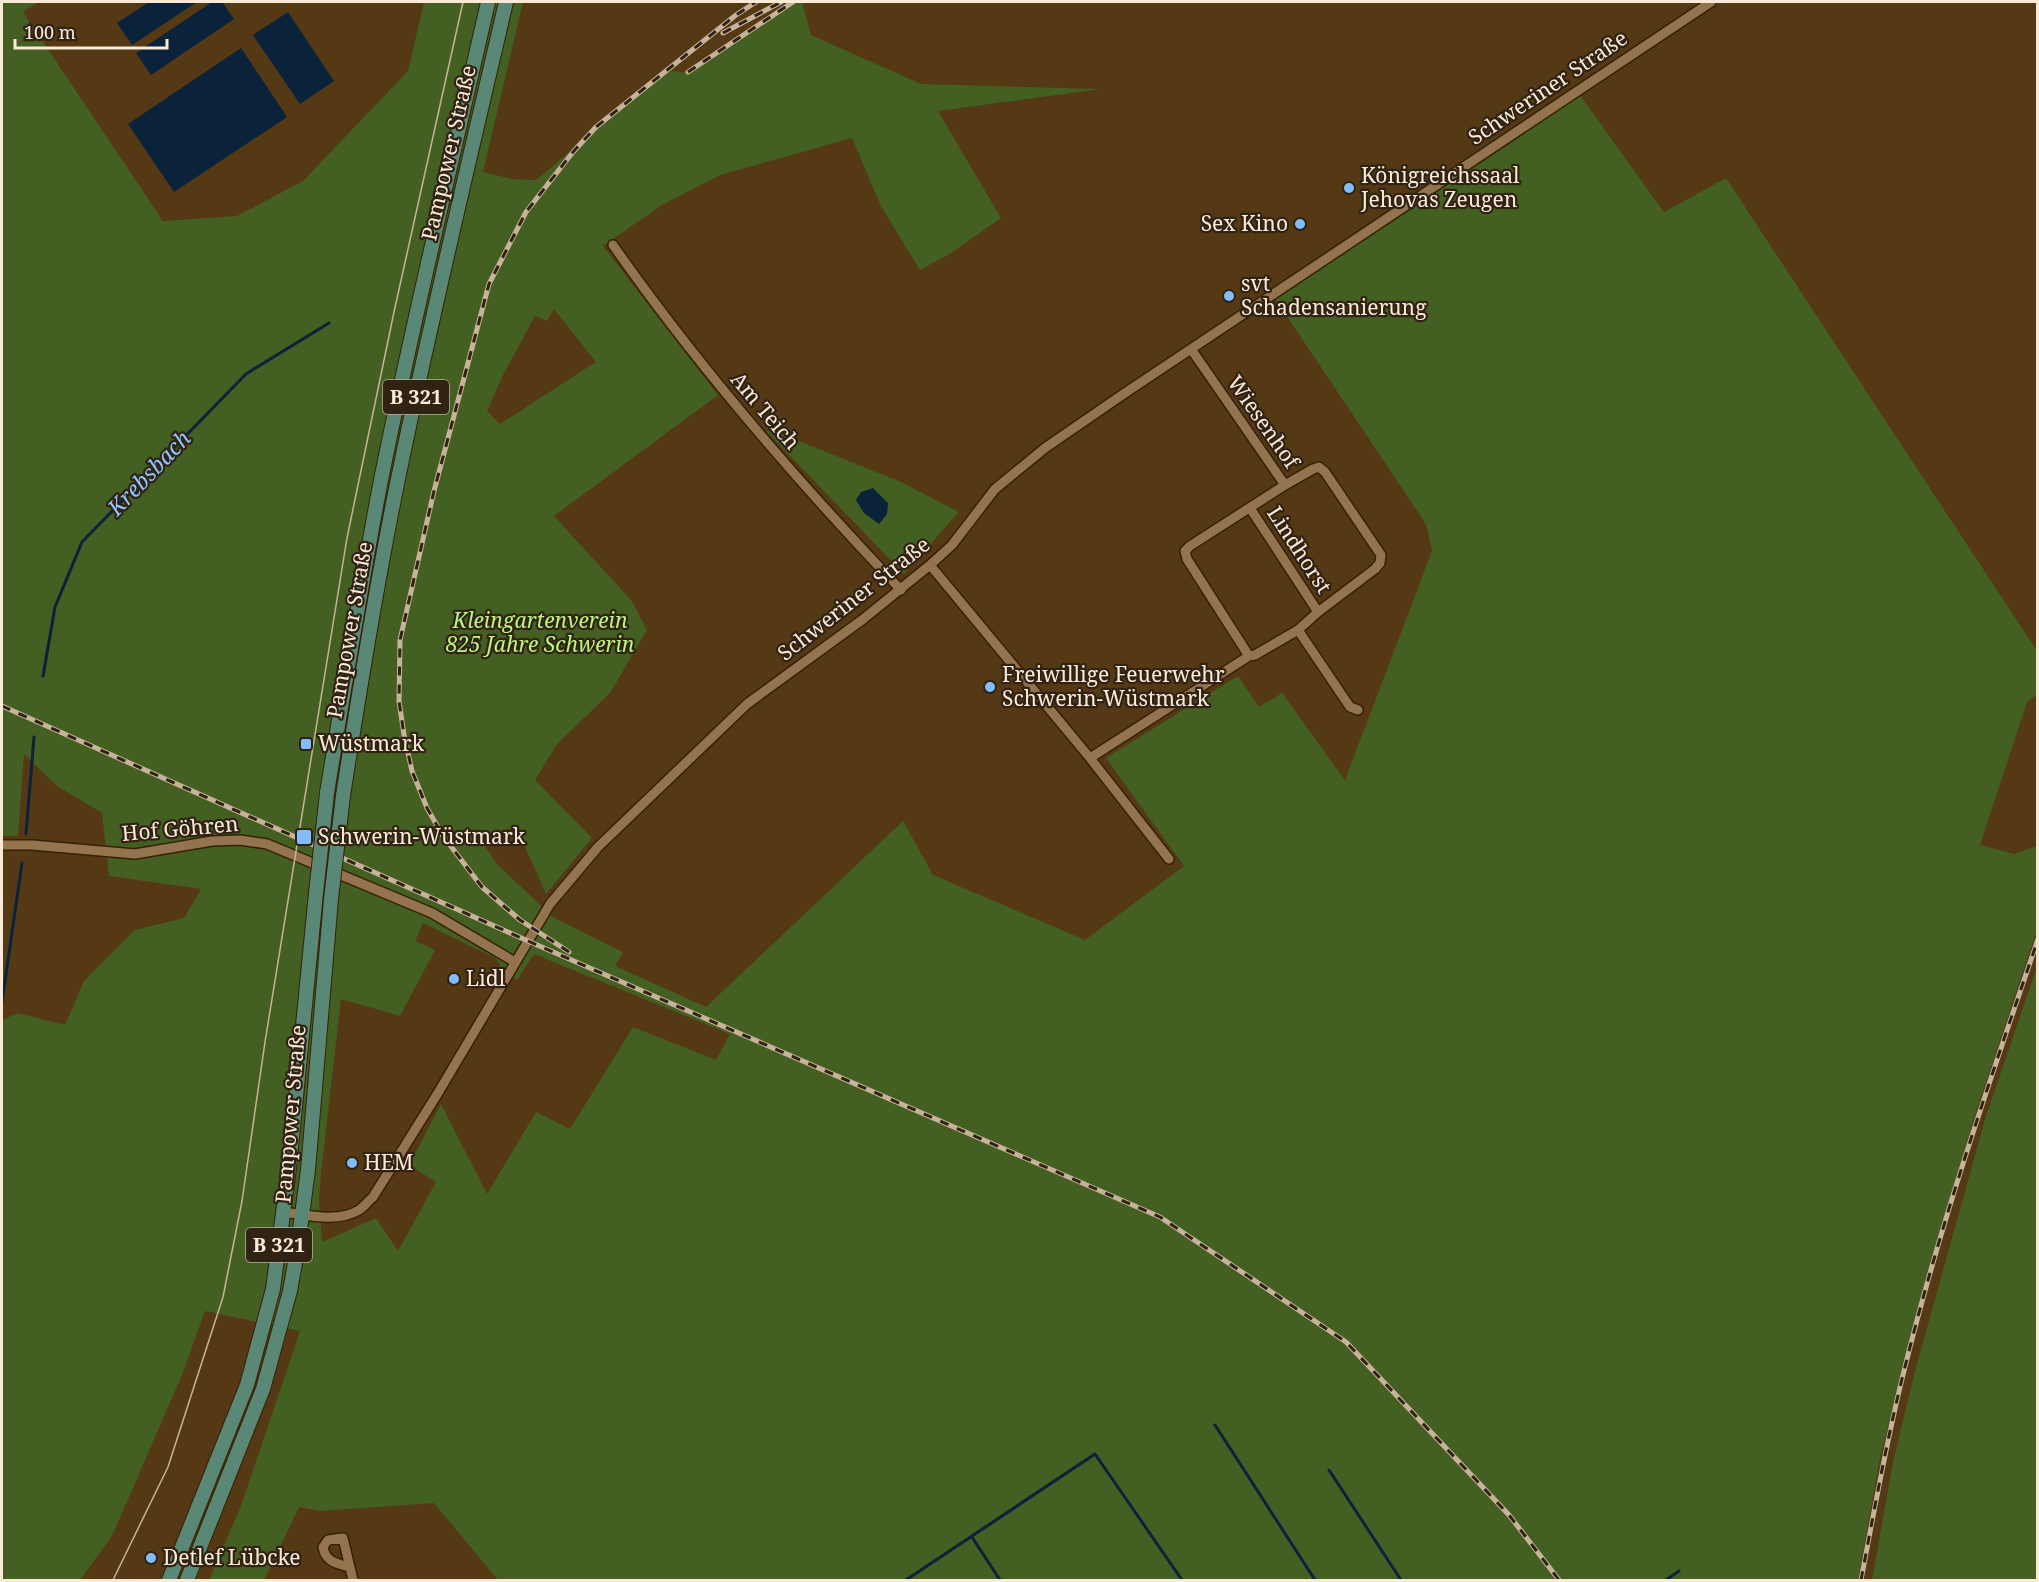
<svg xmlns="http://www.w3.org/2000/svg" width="2039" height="1582" font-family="'Noto Serif',serif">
<rect width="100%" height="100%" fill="#553914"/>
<!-- green -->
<path fill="#435f21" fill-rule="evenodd" d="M2 2H39L23 12 163 221 237 216 303 181 408 71 424 2H523L483 172 512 179 536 180 666 71 688 72 793 2H802L811 35 921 84 1101 89 938 111 1001 218 948 255 920 270 881 206 852 138 720 175 662 205 603 246 718 395 554 516 632 601 647 630 610 693 557 744 535 780 592 838 546 894 516 827 479 837 496 863 554 918 623 952 615 966 706 1007 903 821 933 875 1085 940 1184 866 1106 758 1238 676 1259 707 1282 693 1345 780 1432 551 1426 524 1272 294 1577 91 1664 212 1726 178 2037 651V695L2027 702 1980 845 2014 854 2037 846V930L1976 1112 1939 1235 1880 1458 1858 1580H498L434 1503 320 1511 299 1507 264 1580H209L241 1506 300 1331 205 1311 182 1375 112 1536 80 1580H2V1020L18 1013 65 1025 84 981 135 930 184 918 201 889 109 876 102 813 57 786 24 754 18 836H2ZM554 309 596 362 500 424 487 411 502 377 535 316 547 321ZM423 923 495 958 500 965 499 973 517 980 534 954 730 1034 716 1060 633 1027 570 1129 536 1112 487 1194 441 1104 409 1165 436 1182 398 1251 376 1218 322 1242 319 1201 321 1173 341 999 400 1016 435 950 415 941Z
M766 431 779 433 901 482 959 512 904 574Z
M2037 967V1580H1872L1893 1462 1915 1371 1986 1116Z"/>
<!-- water -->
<path fill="#0a223a" d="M149 2H197L132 45 117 23Z
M212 2H222L234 19 151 75 136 53Z
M288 12 334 81 300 104 253 35Z
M241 48 287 117 174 192 128 124Z
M873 488 888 503 887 514 879 524 864 513 856 500 861 492Z"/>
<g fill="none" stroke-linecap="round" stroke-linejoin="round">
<!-- stream -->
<path stroke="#0a223a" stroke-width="3" d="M43 676 55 607 82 542 246 374 329 323
M26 834 34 737
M2 1002 22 863
M1215 1425 1315 1580
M1329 1470 1401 1580
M972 1537 1000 1580
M906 1580 1095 1454 1182 1580
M1666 1580 1679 1571"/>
<!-- minor casing -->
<g stroke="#362105" stroke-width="12">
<path id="minor" d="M613 245C699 368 798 482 901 590
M1191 349 1285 485
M1250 508 1318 612
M930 565 1090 758 1169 859
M1298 630 1350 707 1358 710
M1090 758 1249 656 1187 559 1185 551 1190 546 1285 485 1313 469 1319 467 1325 472 1381 555 1380 563 1375 569 1318 612 1298 630 1255 655 1249 656
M2 845H32L135 854 212 841 240 840 267 844 432 913 515 962
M284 1212C307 1215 338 1223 359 1210 364 1207 368 1201 373 1197L438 1093 550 904 598 847 747 704 862 620 930 565 952 545 995 489 1045 448 1122 395 1711 2
M350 1567C338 1564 325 1562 323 1547L328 1540 343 1538 353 1580"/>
</g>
<!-- primary casing -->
<g stroke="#362105" stroke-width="16">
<path id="primary" d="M327 793C344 689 361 584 381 480 413 320 452 161 488 2
M343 796C359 692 376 587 397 484 430 322 469 162 506 2
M169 1580 247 1385 273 1289 289 1168 316 893
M187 1580 263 1389 290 1291 297 1252 308 1170 331 899"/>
</g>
<!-- minor -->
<use href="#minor" stroke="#93744f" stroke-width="9"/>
<!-- primary -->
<use href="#primary" stroke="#598876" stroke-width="14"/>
<!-- tram -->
<path stroke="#c8b39a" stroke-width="1.5" d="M113 1580 168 1467 223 1297 242 1201 265 1042 347 538 394 312 463 2"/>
<!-- rail casing -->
<g stroke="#c8b39a" stroke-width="5">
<path id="rail" d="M723 33 781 2
M688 72 793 2
M2 706 528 941 1160 1217 1346 1342 1509 1515 1559 1580
M569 952 520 920 482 887 443 836 427 808 412 771 404 735 399 701 400 640 434 491 489 284 526 212 573 152 596 127 736 15 756 2
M1861 1580C1874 1512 1886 1443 1903 1375 1939 1227 1989 1083 2038 939"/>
</g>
<!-- rail -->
<use href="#rail" stroke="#302314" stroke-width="3" stroke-dasharray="9" stroke-linecap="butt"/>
<!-- primary-bridge casing -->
<g stroke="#362105" stroke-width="16" stroke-linecap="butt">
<path id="primary-bridge" d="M316 893 327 793
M331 899 343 796"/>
</g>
<!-- primary-bridge -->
<use href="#primary-bridge" stroke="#598876" stroke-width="14"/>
</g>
<!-- markers -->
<g fill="#81bdfa" stroke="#302314" stroke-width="2">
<circle cx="1349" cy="188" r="6"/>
<circle cx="1300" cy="224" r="6"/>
<circle cx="1229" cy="296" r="6"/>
<circle cx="990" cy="687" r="6"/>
<rect x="300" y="738" width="12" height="12" rx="3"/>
<rect x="296" y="829" width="16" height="16" rx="3"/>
<circle cx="454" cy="979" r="6"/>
<circle cx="352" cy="1163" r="6"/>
<circle cx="151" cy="1558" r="6"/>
</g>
<g text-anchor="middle" stroke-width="4.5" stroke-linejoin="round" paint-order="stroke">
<!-- shield labels -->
<g fill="#302314" stroke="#bfae9c" stroke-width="1.5">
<rect x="383" y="380" width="66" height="34" rx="4.5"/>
<rect x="246" y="1228" width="66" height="34" rx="4.5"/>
</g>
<g font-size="20" font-weight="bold" fill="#fcead7">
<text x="416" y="404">B 321</text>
<text x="279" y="1252">B 321</text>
</g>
<!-- street labels -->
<g font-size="21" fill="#fcead7" stroke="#302314">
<text transform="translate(1548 88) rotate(-34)" y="7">Schweriner Straße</text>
<text transform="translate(449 153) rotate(-77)" y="7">Pampower Straße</text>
<text transform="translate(765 411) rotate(50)" y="7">Am Teich</text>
<text transform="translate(1263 422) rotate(55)" y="7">Wiesenhof</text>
<text transform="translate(1299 550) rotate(57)" y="7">Lindhorst</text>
<text transform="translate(854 599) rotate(-38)" y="7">Schweriner Straße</text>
<text transform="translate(350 630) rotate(-80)" y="7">Pampower Straße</text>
<text transform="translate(180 829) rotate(-5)" y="7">Hof Göhren</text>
<text transform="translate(291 1114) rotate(-85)" y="7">Pampower Straße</text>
</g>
<!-- poi labels -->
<g font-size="21" fill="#fcead7" stroke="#302314" text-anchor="start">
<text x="1361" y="183">Königreichssaal<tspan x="1361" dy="24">Jehovas Zeugen</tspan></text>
<text x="1288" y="231" text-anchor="end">Sex Kino</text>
<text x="1241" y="291">svt<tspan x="1241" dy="24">Schadensanierung</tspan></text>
<text x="1002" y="682">Freiwillige Feuerwehr<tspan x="1002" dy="24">Schwerin-Wüstmark</tspan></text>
<text x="318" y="751">Wüstmark</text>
<text x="318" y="844">Schwerin-Wüstmark</text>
<text x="466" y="986">Lidl</text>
<text x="364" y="1170">HEM</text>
<text x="163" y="1565">Detlef Lübcke</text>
</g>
<!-- park labels -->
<g font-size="21" font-style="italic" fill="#bbf67a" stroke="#302314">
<text x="540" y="628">Kleingartenverein<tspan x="540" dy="24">825 Jahre Schwerin</tspan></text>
</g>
<!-- water labels -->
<g font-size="22" font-style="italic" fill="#8ec5fe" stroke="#302314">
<text transform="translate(149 473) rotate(-46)" y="8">Krebsbach</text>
</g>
</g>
<!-- border -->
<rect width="2039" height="1582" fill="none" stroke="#fcead7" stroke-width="6"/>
<!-- scale -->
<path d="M15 39v9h152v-9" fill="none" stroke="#fcead7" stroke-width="3"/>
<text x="24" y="39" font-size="18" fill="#fcead7" stroke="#302314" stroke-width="4.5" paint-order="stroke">100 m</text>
</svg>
